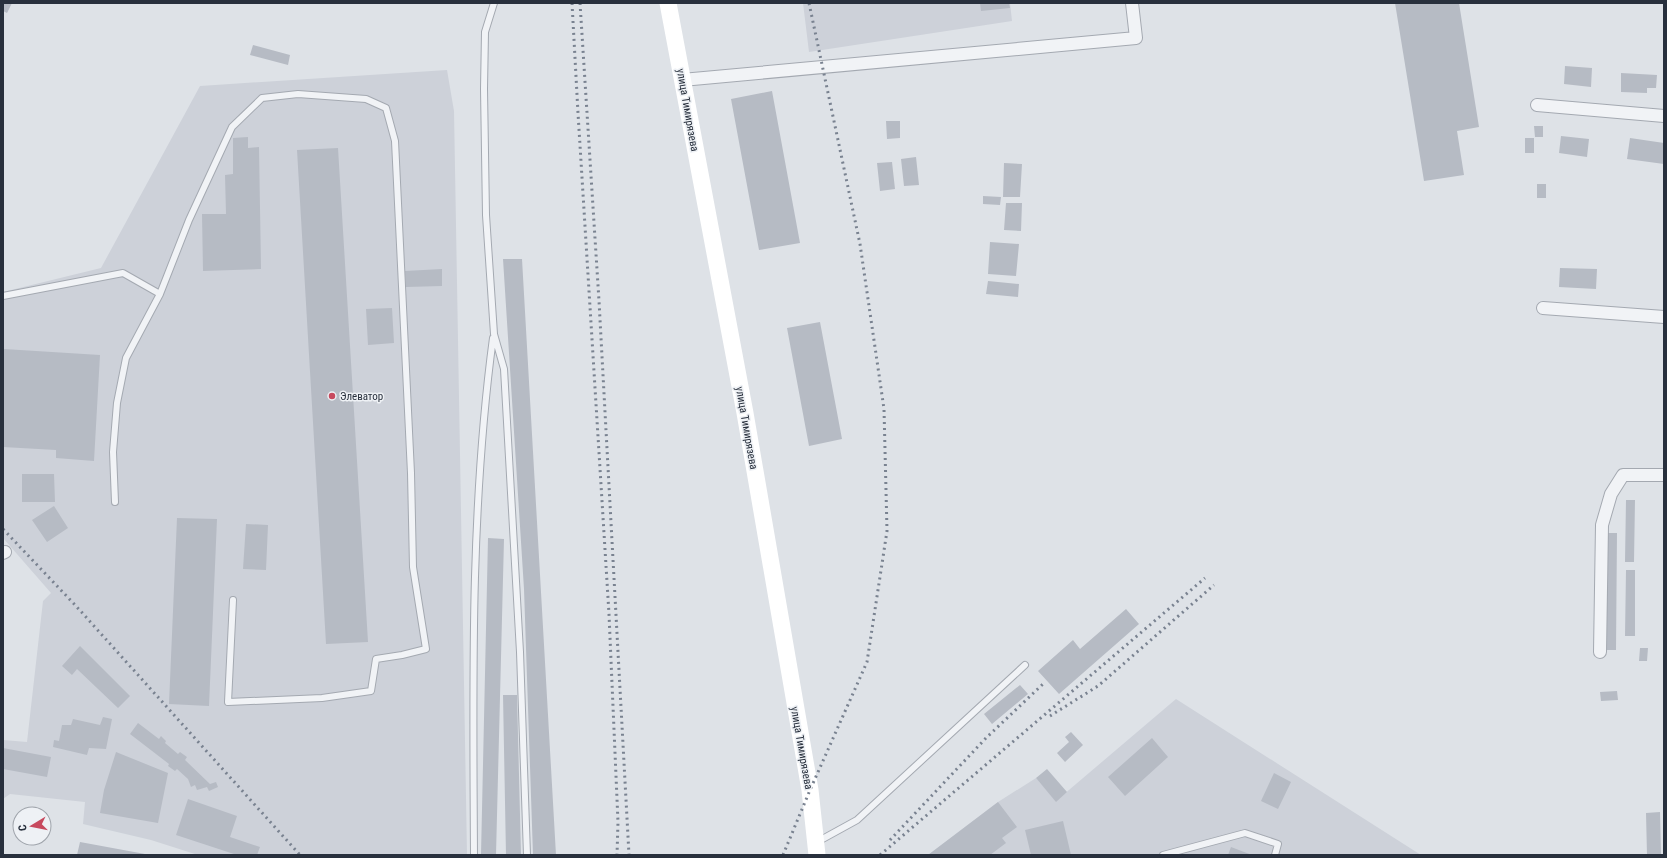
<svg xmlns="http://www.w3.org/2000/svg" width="1667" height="858" font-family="'Roboto Condensed',sans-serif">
<rect width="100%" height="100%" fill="#dee2e7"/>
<!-- built -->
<path fill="#cdd1d9" d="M803 3H1010L1012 21 809 52Z
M447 70 454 111 467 855H198L151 840 83 824 85 802 10 794 3 799V740L27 742 43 601 51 593 3 538V292L101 268 200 86Z
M1176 699 1421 855H928L998 802 1036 778 1056 801Z"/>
<!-- building -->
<path fill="#b6bbc4" d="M3 3H12L7 13 3 11Z
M980 3H1009L1010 8 981 11Z
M1395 3H1459L1479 127 1457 131 1464 175 1424 181Z
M253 45 290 55 288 65 250 55Z
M1565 66 1592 68 1591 87 1564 84Z
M1621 73 1657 75 1656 88H1647V93L1621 92Z
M772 91 800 243 759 250 731 99Z
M886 121H900V138L887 139Z
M1534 126H1543V137H1535Z
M1561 136 1589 139 1587 157 1559 153Z
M248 137V148L259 147 261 269 203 271 202 214H226L225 175 233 174V138Z
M1525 138H1534V153H1525Z
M1630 138 1664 143V164L1627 159Z
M338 148 368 642 326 644 297 150Z
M916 157 919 185 904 186 901 159Z
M892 162 895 189 880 191 877 163Z
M1004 163 1022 164 1020 197H1003Z
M1537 184H1546V198H1537Z
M983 196 1001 197 1000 205 983 204Z
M1006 203H1022L1021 231 1004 230Z
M990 242 1019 244 1016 276 988 274Z
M503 259H522L556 855H533L524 589Z
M1560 268 1597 269 1596 289 1559 287Z
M442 269V286L406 287 405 271Z
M988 281 1019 284 1018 297 986 294Z
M392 308 394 343 368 345 366 309Z
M820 322 842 439 809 446 787 328Z
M4 349 100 355 94 461 56 458V450L3 447Z
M22 474H54L55 502H22Z
M1626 500H1635L1634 562H1625Z
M54 506 68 528 47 542 32 520Z
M177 518 217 519 209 706 169 704Z
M246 524 268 525 266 570 243 569Z
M1607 533H1617L1616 650H1607Z
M488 538 504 539 496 855H481Z
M1626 570H1635V636H1625Z
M1126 609 1139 624 1059 694 1038 671 1073 640 1080 649Z
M80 646 130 696 118 708 77 669 72 675 62 666Z
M1640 648H1648L1647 661H1639Z
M1020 685 1028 694 992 724 984 714Z
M1617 691 1618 700 1601 701 1600 692Z
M503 695H517L521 855H506Z
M103 717 112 719 106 749 89 748 87 755 53 747 54 740 59 741 62 725H71L73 719 100 725Z
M138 723 159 739 161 736 166 741 165 743 178 754 180 752 187 757 185 760 210 784 216 782 218 787 209 791 207 787 197 790 195 785 191 787 188 779 177 769 175 771 168 766 169 764 130 734Z
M1071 732 1083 745 1065 762 1057 753 1069 742 1065 737Z
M1152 738 1168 757 1125 796 1108 777Z
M3 748 51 757 47 777 3 769Z
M116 752 168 773 158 823 100 813 104 790Z
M1047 769 1067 792 1056 802 1036 778Z
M1274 773 1291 782 1278 809 1261 801Z
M188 799 237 816 230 837 260 847 257 855H237L176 835Z
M998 802 1017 827 1002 838 1006 843 990 855H928Z
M1660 812 1661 855H1647L1646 813Z
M1063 821 1071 855H1031L1025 830Z
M80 842 145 854V855H77Z
M1231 847 1252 855H1228Z"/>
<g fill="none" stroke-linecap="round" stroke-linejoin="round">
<!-- service casing -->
<g stroke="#a4a9b1" stroke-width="8">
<path id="service" d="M494 3 485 32 484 89 486 215 494 334 504 369 520 652 527 855
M3 296 123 273 160 294
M115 502 113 452 117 403 126 358 160 294 189 220 232 127 262 98 298 94 366 99 386 108 395 141 411 473 413 567 426 649 402 655 376 659 371 691 322 698 228 702 233 600
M817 842 857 820 1025 665
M474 855C473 683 470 509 493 338
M1163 855 1245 833 1278 844 1275 855"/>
</g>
<!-- minor casing -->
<g stroke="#a4a9b1" stroke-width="14">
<path id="minor" d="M682 80 1136 38 1132 3
M1537 105 1664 116
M1543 308 1664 317
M3 553 5 552
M1600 652 1602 525 1611 494 1623 475H1664"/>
</g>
<!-- service -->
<use href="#service" stroke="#f1f3f6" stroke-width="6"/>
<!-- minor -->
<use href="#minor" stroke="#f1f3f6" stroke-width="12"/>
<!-- secondary -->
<path stroke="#fff" stroke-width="17" d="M668 3 745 413 810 790 817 855"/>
<!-- rail -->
<path stroke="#798290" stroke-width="3" stroke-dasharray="2 4" stroke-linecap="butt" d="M572 3 578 113 609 614 618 822 617 855
M580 3 599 301 629 855
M3 529 76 606 300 855
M1050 716 1098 686 1214 585
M890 840 986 738 1043 684
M783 855 810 790 867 662 887 531 884 409 860 244 809 3
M880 855 1205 578"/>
</g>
<!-- markers -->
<circle fill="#c7495e" stroke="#eef1f5" stroke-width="1.5" cx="332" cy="396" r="4"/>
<g text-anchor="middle" stroke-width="3" stroke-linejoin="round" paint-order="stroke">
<!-- street labels -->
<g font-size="11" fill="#28303d" stroke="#eef1f5">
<text transform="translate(688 110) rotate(80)" y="4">улица Тимирязева</text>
<text transform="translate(747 428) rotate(80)" y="4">улица Тимирязева</text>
<text transform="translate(802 748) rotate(80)" y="4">улица Тимирязева</text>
</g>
<!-- poi labels -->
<g font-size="11" fill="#28303d" stroke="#eef1f5" text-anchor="start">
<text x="340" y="400">Элеватор</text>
</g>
</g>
<!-- border -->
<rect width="1667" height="858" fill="none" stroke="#28303d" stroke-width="8"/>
<!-- north arrow -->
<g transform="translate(32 826) rotate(260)"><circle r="19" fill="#eef1f5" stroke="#9fa4ab"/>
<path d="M0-3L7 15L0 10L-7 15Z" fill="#c7495e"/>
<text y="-6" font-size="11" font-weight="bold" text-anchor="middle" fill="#28303d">С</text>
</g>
</svg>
